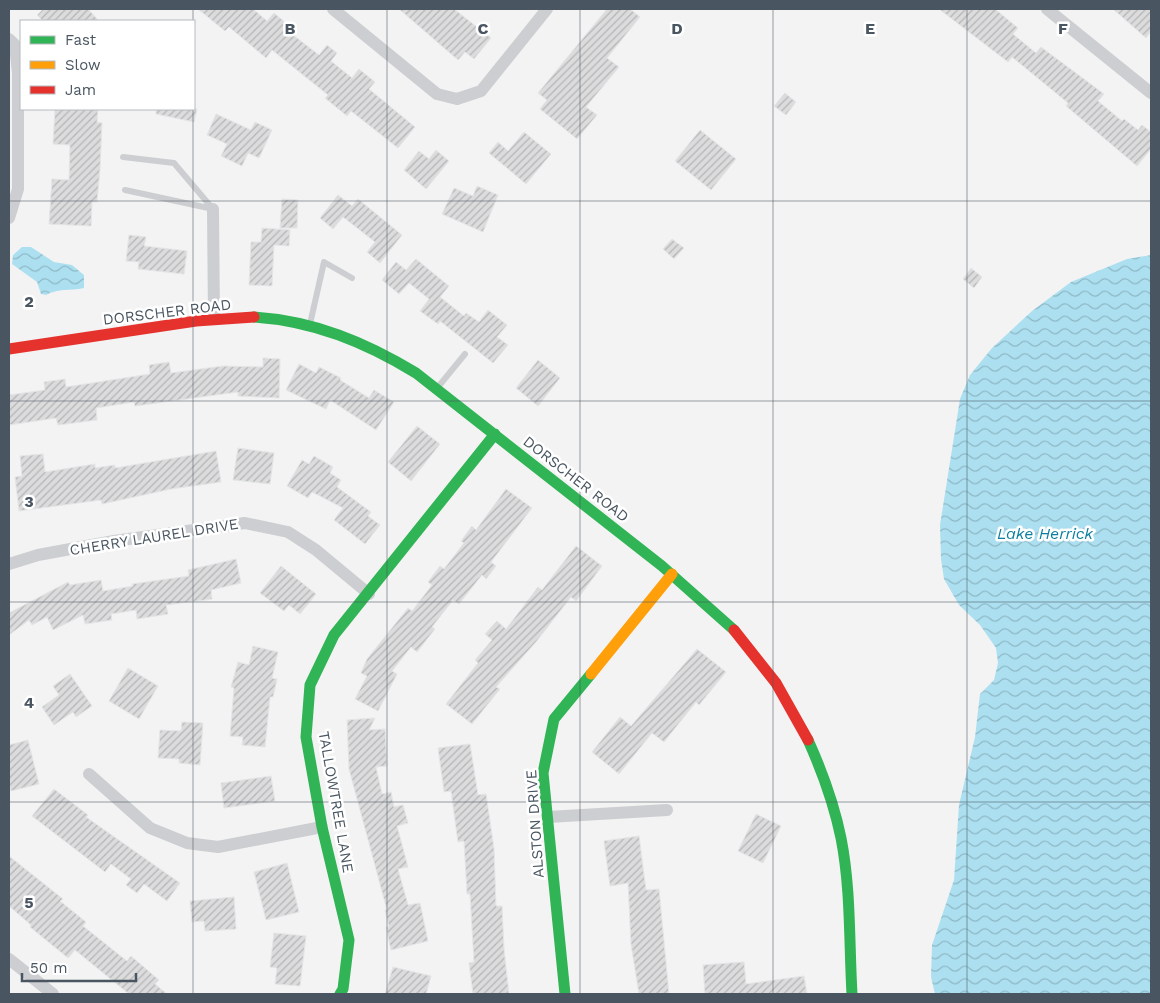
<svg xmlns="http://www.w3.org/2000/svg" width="1160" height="1003" font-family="'Work Sans',sans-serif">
<defs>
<pattern id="water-waves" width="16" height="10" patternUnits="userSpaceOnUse" patternTransform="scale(1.25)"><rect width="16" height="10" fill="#ace0f0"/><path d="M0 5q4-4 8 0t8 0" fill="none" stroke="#8eb8c6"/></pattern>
<pattern id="building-hatch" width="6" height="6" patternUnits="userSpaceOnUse" patternTransform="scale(1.25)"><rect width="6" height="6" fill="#dcdcdd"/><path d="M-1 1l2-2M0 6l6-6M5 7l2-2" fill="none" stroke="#b4b5b7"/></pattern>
</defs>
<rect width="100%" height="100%" fill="#f3f3f3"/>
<!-- water -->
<path fill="url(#water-waves)" d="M22 247H31L54 262 72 265 84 275V288C70 291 58 288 46 295L41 294 37 282 12 264 13 255Z
M1151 255V994H935L931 977 932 945 954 880 959 805 975 737 980 694 994 680 998 663 996 648 980 625 959 605 944 579 941 559 940 525 960 399 970 375 992 348 1032 311 1071 282 1127 259Z"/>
<!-- building -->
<path fill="url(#building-hatch)" stroke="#e4e5e6" d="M43 9H88L99 21H43L37 15Z
M198 9H253L267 21 274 13 291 27 288 31 319 55 327 45 337 53 331 61 352 78 359 69 375 82 369 89 415 127 398 148 351 111 347 116 325 98 328 95 272 50 266 58 229 27 225 31Z
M399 9H454L491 38 474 59 465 52 458 60Z
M607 9H630L640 17 607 58 619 67 586 107 597 115 577 139 540 109 547 100 538 93Z
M939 9H995L1018 28 1013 34 1036 53 1041 47 1104 94 1098 101 1122 121 1124 119 1138 130 1142 125 1151 132V149L1137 166 1066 106 1068 103 1012 57 1008 62Z
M1113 9H1151V31L1146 38Z
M785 93 796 102 786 115 774 106Z
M55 109H98L97 122 102 123 100 169 97 202H92L91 226 49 224 52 179 69 180 70 145 53 144Z
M156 109H197L194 122 156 114Z
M216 114 251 130 255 122 272 130 259 158 248 153 242 166 221 156 227 144 207 135Z
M700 130 736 159 711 190 675 161Z
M524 132 551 154 526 184 489 153 498 142 508 151Z
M436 150 449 161 426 189 404 170 419 151 429 159Z
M477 186 498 195 483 232 442 214 454 188 473 196Z
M338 195 352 206 358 199 402 235 380 263 367 252 375 242 343 217 333 229 320 218Z
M282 199 298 200 297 228H280Z
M262 228 290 230 289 246 274 245 272 286 249 285 251 242H261Z
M129 235 146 237 144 246 187 251 184 274 138 269 139 262 126 261Z
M672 239 684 248 674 259 663 249Z
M416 259 449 286 440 297 464 316 466 313 479 322 488 310 507 325 497 337 508 345 493 363 440 321 438 324 420 311 429 299 409 283 399 294 382 280 396 262 406 270Z
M971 268 982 277 974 288 963 279Z
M263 358 280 359 279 398 238 396V392L135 406 134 402 96 408 97 420 58 425 56 418 9 425V395L45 390 44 382 65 379 66 387 150 374 149 365 169 362 171 373 223 366 263 367Z
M538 360 560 378 538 406 516 388Z
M299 364 316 373 319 367 341 378 340 380 369 398 374 390 394 402 376 430 330 400 326 409 286 390Z
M417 426 440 444 411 481 388 462Z
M238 448 274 453 270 484 233 480Z
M216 451 221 482 171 489 102 504 101 500 19 511 15 477 22 476 20 456 43 454 45 472 95 464V468L115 465V468Z
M314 456 333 467 330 473 341 480 337 487 371 512 368 516 380 525 365 544 334 520 343 508 312 492 308 498 287 486 302 460 309 464Z
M506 489 532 508 491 562 496 566 486 579 482 575 459 604 453 600 432 627 435 629 417 652 411 647 392 671 397 674 378 711 355 699 367 676 361 673 367 659 408 608 412 611 432 585 428 582 440 566 444 569 464 543 461 541 472 526 476 530Z
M576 546 602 566 576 601 571 597 536 642 496 687 500 689 472 724 446 704 478 663 475 660 492 640 485 634 497 621 506 629 538 587 542 590Z
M236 559 241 583 211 590 212 599 166 605 168 614 137 619 136 610 111 614 112 620 85 624 83 615 53 630 47 617 32 625 29 620 9 635V613L68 582 70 585 101 580 103 591 133 586 132 584 189 576 188 570Z
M281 566 316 594 300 614 289 605 284 611 260 593Z
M253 646 278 652 272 678 277 679 273 697H270L265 747 242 745 243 737 230 736 234 688 231 687 238 662 249 665Z
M697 649 726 672 699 705 696 702 664 742 652 733 619 774 592 752 620 717 631 726Z
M128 668 158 686 139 719 109 701Z
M70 674 92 706 76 717 73 712 54 725 42 707 59 695 53 686Z
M375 718 369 730 385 729 387 766 376 767 382 794 391 792 394 807 403 805 408 823 397 826 408 867 398 869 408 905 420 903 428 941 391 950 386 927H389L385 910H387L349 769 347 720Z
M182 722 203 723 200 765 179 763V759L158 758 160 730 181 731Z
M28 740 39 784 11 791 9 782V745Z
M470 744 478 795 486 794 494 849 496 906H502L504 949 509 994H473L469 963 474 962 470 894H467L464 841 458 842 451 791 444 792 438 748Z
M271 776 275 801 224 808 221 783Z
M54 789 88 815 86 817 180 883 167 901 144 884 137 893 126 885 131 879 111 864 105 872 32 816Z
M756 814 781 826 763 863 738 851Z
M639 836 646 890 659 889 669 994H639L631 944 628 883 610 886 604 841Z
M9 856 63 899 60 901 86 922 83 926 127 961 131 956 159 980 155 984 167 994H129L75 950 68 958 30 927 31 925 9 906Z
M287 863 299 912 266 920 254 872Z
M234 897 236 929 205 931 204 921 192 922 190 901Z
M274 933 306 936 300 986 275 984 277 968 270 967Z
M744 962 746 984 804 976 807 994H705L703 965Z
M393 967 431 976 426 994H385Z"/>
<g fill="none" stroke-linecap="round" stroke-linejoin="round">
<!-- lane -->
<path stroke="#ccced1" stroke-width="6" d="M123 157 174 163 213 209
M125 190 213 209
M310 324 324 262 352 278
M438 387 465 354"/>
<!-- street -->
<path stroke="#ccced1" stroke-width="12" d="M333 9 437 94 457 99 481 91 547 9
M1047 9 1151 93
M9 39 15 45 18 73V189L9 218
M213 209 214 319
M9 564 38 555 114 541 245 523 288 532 316 550 369 594
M89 774 150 828 187 843 218 847 322 827
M548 817 667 810
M9 959 53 994"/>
<!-- fast -->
<path stroke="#30b455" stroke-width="11" d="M254 317C314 321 365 342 416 373L662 566 734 630
M808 740C822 771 834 804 841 838 851 889 849 942 852 994
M340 994 343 989 349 940 322 827 306 737 310 685 334 635 495 434
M565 994 543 773 554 719 591 674"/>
<!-- slow -->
<path stroke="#ff9f0a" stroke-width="11" d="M591 674 672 574"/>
<!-- jam -->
<path stroke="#e5322d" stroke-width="11" d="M9 349 196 321 254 317
M734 630 776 683 808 740"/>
</g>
<!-- grid -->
<path fill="none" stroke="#495560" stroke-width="1" stroke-opacity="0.55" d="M193 9V21M387 9V994M580 9V994M773 9V994M967 9V994M193 109V994M9 201H1151M9 401H1151M9 602H1151M9 802H1151"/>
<g text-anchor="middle" stroke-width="5" stroke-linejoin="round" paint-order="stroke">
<!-- street labels -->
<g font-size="15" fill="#495560" stroke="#fff">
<text transform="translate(167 312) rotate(-7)" y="5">DORSCHER ROAD</text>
<text transform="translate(576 479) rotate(38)" y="5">DORSCHER ROAD</text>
<text transform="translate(154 537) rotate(-9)" y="5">CHERRY LAUREL DRIVE</text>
<text transform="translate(336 802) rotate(80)" y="5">TALLOWTREE LANE</text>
<text transform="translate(535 824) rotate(-94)" y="5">ALSTON DRIVE</text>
</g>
<!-- water labels -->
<g font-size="16" font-style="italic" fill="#0c7fa0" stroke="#fff">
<text x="1045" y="539">Lake Herrick</text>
</g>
</g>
<g font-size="16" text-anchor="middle" font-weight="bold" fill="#495560" stroke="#fff" stroke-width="5" stroke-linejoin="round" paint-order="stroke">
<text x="290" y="34">B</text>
<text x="483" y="34">C</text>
<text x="677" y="34">D</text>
<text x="870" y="34">E</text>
<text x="1063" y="34">F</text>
<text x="29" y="307">2</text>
<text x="29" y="507">3</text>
<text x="29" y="708">4</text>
<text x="29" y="908">5</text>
</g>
<!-- border -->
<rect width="1160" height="1003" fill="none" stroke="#495560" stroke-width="20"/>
<!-- legend -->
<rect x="20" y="20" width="175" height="90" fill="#ffffff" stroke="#b6bbbf"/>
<rect x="30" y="36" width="25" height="8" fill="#30b455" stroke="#b6bbbf"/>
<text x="65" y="45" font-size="15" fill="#495560">Fast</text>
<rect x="30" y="61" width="25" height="8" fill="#ff9f0a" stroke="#b6bbbf"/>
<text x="65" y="70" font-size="15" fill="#495560">Slow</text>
<rect x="30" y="86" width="25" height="8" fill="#e5322d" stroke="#b6bbbf"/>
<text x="65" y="95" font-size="15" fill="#495560">Jam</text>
<!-- scale -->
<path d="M22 973v8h114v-8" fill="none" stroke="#495560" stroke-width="2.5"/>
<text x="30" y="973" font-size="15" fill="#495560" stroke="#ffffff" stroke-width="4" paint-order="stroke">50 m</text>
</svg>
